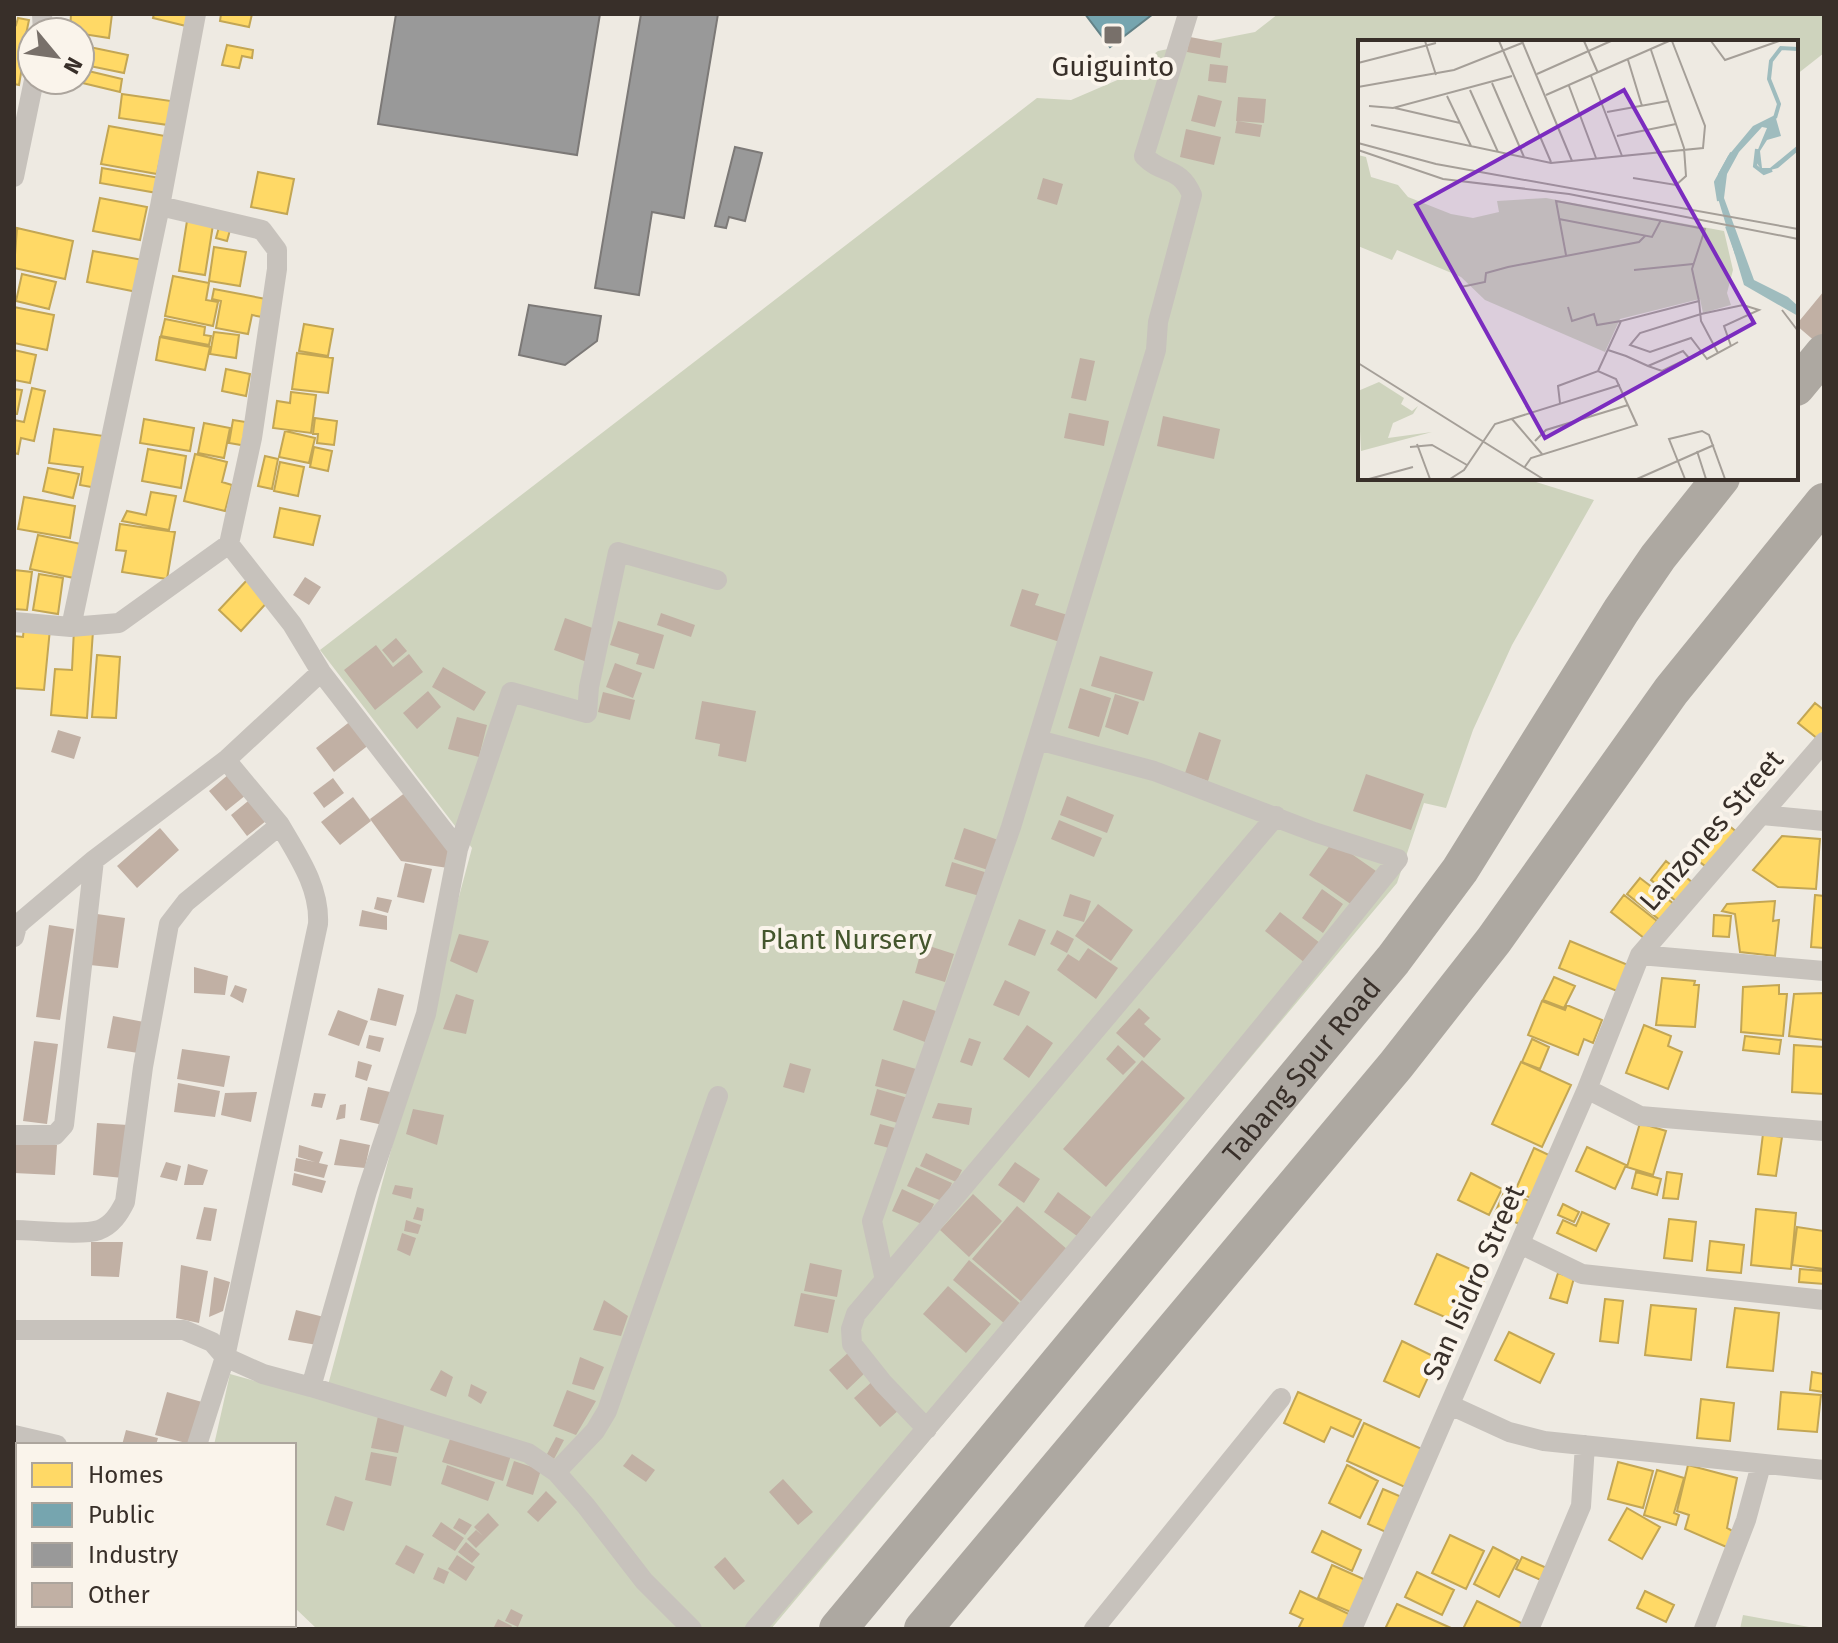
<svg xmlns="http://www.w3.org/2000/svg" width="1838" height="1643" font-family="'Fira Sans',sans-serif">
<rect width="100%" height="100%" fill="#eeeae2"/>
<!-- green -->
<path fill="#ced3bd" d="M1278 14H1824V53L1796 75V42H1360V478H1523L1594 500 1512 645 1473 730 1446 808 1424 803 1397 883 771 1629H317L294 1607V1445H214L230 1374 324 1400 472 848 320 650 1037 98 1071 100 1122 78 1158 51 1255 32Z
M1743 1615 1820 1629H1740Z"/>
<!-- homes -->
<path fill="#ffd966" stroke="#c3a654" stroke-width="2" d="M71 14H112L109 38 70 32Z
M154 14H189L186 26 153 18Z
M221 14H252L249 27 220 21Z
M18 18 29 20 23 49 32 51 31 69 22 67 19 85 14 84V24L16 25Z
M80 45 128 55 124 73 80 64Z
M227 45 253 50 252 58 242 56 239 68 222 65Z
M80 69 122 79 120 92 70 80H80Z
M122 94 171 101 168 125 119 118Z
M109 126 165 136 157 174 101 164Z
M102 168 160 178 157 193 100 183Z
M258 172 294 179 287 214 251 207Z
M100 198 147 207 140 240 93 231Z
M187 221 213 225 205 275 179 271Z
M219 227 230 230 227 241 216 238Z
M17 228 73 241 65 279 14 268Z
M214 247 246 252 240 286 209 281Z
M93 251 143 260 137 292 87 282Z
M22 274 56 282 49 309 16 301Z
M173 276 209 283 206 300 218 302 213 326 165 316Z
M214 289 266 299 262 317 252 315 248 334 216 328 221 301 212 299Z
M14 307 54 315 47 350 14 343Z
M165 319 205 327 204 335 211 336 209 345 161 336Z
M304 324 333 329 328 356 299 351Z
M214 332 239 335 236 358 210 354Z
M160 337 210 347 205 370 156 360Z
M14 350 36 355 30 383 14 380Z
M297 353 333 358 328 393 292 389Z
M226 369 250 374 246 396 222 391Z
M32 388 45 391 34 441 21 438 18 454 14 453V420L24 422Z
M14 389 22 390 17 414H14Z
M291 392 316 395 311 433 273 428 277 401 290 403Z
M315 418 337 421 334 445 317 443 318 434H313Z
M144 419 194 428 190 451 140 443Z
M233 420 252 423 247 446 229 443Z
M204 423 230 428 224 458 198 453Z
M54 429 104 436 97 488 80 485 83 467 49 463Z
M285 431 315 438 309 463 279 457Z
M314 447 332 451 328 471 310 467Z
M148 449 186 456 181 488 142 481Z
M195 454 227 462 222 482 232 485 225 511 184 501Z
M265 456 278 459 272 489 258 486Z
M280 462 304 467 298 496 274 491Z
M48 468 79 474 73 498 43 491Z
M151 492 176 496 169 530 122 521 127 511 146 515Z
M24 497 75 506 70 538 18 529Z
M280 508 320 516 313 545 274 537Z
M120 524 175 532 167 579 122 572 126 551 116 550Z
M38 535 81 544 74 578 30 569Z
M14 570 32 572 27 610 14 609Z
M39 574 63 578 58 614 33 610Z
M248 579 270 599 241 631 219 610Z
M24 627 50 629 44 690 14 688V636L23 637Z
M74 629 93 631 87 718 51 715 55 669 72 670Z
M97 655 120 657 116 718 92 717Z
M1815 703 1824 710V731L1818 739 1798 723Z
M1718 817 1738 833 1709 869 1688 853Z
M1782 836 1820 839 1816 889 1778 887 1753 870Z
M1666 861 1693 883 1677 902 1651 880Z
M1640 878 1674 904 1661 921 1627 894Z
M1624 895 1657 921 1644 938 1611 912Z
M1815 895 1824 896V948L1811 947Z
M1775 901 1773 921 1779 920 1775 956 1740 952 1735 914 1722 911 1727 904Z
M1714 915 1731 916 1729 937 1713 936Z
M1570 941 1628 965 1617 991 1559 968Z
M1554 977 1575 986 1564 1008 1543 1000Z
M1662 978 1695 981 1694 985H1699L1695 1027 1656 1025Z
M1779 985V994H1787L1783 1036 1741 1032 1743 987Z
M1824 993V1040L1789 1036 1794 994Z
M1542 1001 1565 1010 1567 1005 1602 1020 1593 1043 1584 1039 1578 1055 1528 1035Z
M1644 1025 1671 1036 1668 1046 1682 1052 1668 1089 1626 1073Z
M1745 1036 1781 1040 1779 1054 1743 1050Z
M1532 1039 1549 1047 1540 1069 1522 1062Z
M1794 1045 1824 1047V1094L1792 1092Z
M1521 1062 1571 1085 1542 1147 1492 1124Z
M1640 1123 1666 1131 1653 1175 1627 1167Z
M1763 1134 1782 1137 1776 1176 1758 1174Z
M1587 1147 1626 1165 1615 1189 1576 1171Z
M1534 1148 1551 1156 1533 1199 1515 1191Z
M1636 1172 1661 1179 1657 1195 1632 1188Z
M1667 1172 1682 1174 1678 1199 1663 1198Z
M1471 1173 1502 1189 1489 1215 1458 1200Z
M1505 1190 1529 1201 1519 1224 1495 1213Z
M1563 1204 1579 1212 1574 1222 1558 1215Z
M1756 1209 1796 1213 1791 1269 1751 1265Z
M1582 1212 1609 1224 1596 1251 1557 1233 1563 1220 1576 1226Z
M1669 1219 1696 1222 1692 1261 1664 1258Z
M1797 1227 1824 1231V1269L1792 1265Z
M1710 1241 1744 1245 1741 1273 1707 1270Z
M1437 1254 1486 1276 1463 1325 1415 1304Z
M1800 1269 1824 1271V1284L1799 1282Z
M1558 1273 1574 1278 1567 1303 1550 1298Z
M1605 1299 1623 1301 1618 1343 1600 1341Z
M1651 1305 1696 1309 1691 1360 1645 1355Z
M1735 1308 1779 1313 1773 1371 1727 1367Z
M1509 1332 1554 1354 1540 1383 1495 1360Z
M1402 1341 1437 1358 1419 1397 1384 1381Z
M1812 1372 1824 1374V1392L1810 1390Z
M1298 1392 1361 1420 1353 1437 1331 1427 1324 1442 1284 1423Z
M1781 1392 1821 1395 1817 1432 1778 1429Z
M1701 1399 1734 1403 1730 1441 1697 1438Z
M1364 1423 1424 1450 1407 1488 1347 1461Z
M1618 1462 1653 1471 1643 1508 1608 1499Z
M1347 1465 1378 1481 1360 1518 1329 1503Z
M1688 1465 1737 1478 1727 1528 1740 1535 1731 1549 1685 1529 1689 1515 1677 1511Z
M1657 1470 1684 1478 1674 1513 1679 1515 1676 1525 1644 1515Z
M1383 1489 1404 1498 1388 1533 1368 1524Z
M1627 1508 1660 1527 1642 1559 1609 1540Z
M1322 1531 1361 1550 1352 1571 1312 1552Z
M1450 1535 1484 1551 1466 1589 1432 1573Z
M1493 1547 1518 1560 1499 1597 1474 1584Z
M1522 1557 1549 1569 1543 1581 1516 1569Z
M1332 1565 1368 1581 1353 1613 1318 1598Z
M1417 1572 1454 1590 1442 1615 1405 1597Z
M1300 1591 1353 1616 1347 1629H1298L1303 1619 1290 1613Z
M1645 1591 1674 1605 1666 1622 1637 1608Z
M1477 1601 1523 1624 1521 1629H1463Z
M1397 1604 1451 1628 1385 1629Z"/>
<!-- public -->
<path fill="#76a5af" stroke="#638287" stroke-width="2" d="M1085 14H1153L1110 47Z"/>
<!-- industry -->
<path fill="#999" stroke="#7c7977" stroke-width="2" d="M396 14H600L577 155 378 124Z
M641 14H718L684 218 652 212 639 295 595 288Z
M735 147 762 153 745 221 729 217 726 228 715 226Z
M529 305 601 316 597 341 565 365 519 355Z"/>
<!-- building -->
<path fill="#c1b0a4" d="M1190 37 1222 43 1220 58 1187 52Z
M1210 64 1228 66 1226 83 1208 81Z
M1198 95 1222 101 1215 127 1191 121Z
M1238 97 1266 99 1264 123 1236 121Z
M1237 121 1262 125 1260 137 1235 133Z
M1186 129 1221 137 1214 165 1180 157Z
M1043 178 1063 184 1057 205 1037 199Z
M1824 291V349L1796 325Z
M1080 358 1095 361 1086 401 1071 398Z
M1069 413 1109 421 1104 446 1064 438Z
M1163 416 1220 429 1214 459 1157 446Z
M305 577 321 587 309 605 293 595Z
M1022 589 1039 594 1035 605 1071 616 1063 643 1010 626Z
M661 613 695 625 691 637 657 625Z
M565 618 598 630 587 662 554 650Z
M618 621 664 635 654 669 636 664 639 654 610 645Z
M396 638 407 651 393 663 382 650Z
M376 645 393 667 409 654 423 672 375 710 344 670Z
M1100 656 1153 672 1144 701 1091 686Z
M615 663 642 673 633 698 606 687Z
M443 667 486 692 474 711 432 687Z
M1080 688 1111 698 1099 737 1068 728Z
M428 691 441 707 417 729 403 713Z
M603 692 635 700 630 720 598 712Z
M1115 694 1139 702 1128 735 1105 727Z
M702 701 756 711 746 762 718 756 720 744 695 739Z
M457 717 487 725 479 757 448 749Z
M352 720 370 744 334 772 316 748Z
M58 730 81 737 74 759 51 752Z
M1199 732 1221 740 1208 781 1185 773Z
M229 774 246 795 226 811 209 791Z
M1366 774 1424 794 1411 830 1353 811Z
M333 778 344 793 324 808 313 793Z
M410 789 452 846 448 868 401 861 370 819Z
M1067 796 1114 815 1107 833 1060 815Z
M253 797 266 821 247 836 231 815Z
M353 797 371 821 340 845 321 822Z
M1059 820 1102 838 1094 857 1051 839Z
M160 828 179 850 137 888 117 866Z
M964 828 1001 841 991 871 954 859Z
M1333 841 1376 871 1352 905 1309 875Z
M952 862 991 874 983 897 945 886Z
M405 863 432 869 424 903 397 897Z
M1322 889 1343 904 1323 933 1302 918Z
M1070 894 1091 901 1084 922 1063 916Z
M377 897 392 900 388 913 374 909Z
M1098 904 1133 930 1111 961 1075 936Z
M362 910 387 916V930L359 926Z
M1280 912 1320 943 1305 963 1265 931Z
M97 914 125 918 118 968 90 965Z
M1019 919 1046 930 1035 956 1008 945Z
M49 925 74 929 60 1020 36 1017Z
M1057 930 1074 939 1067 953 1050 944Z
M459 934 489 941 477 973 450 961Z
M923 944 954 954 945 982 915 973Z
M1088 948 1118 968 1096 999 1057 970 1068 954 1079 961Z
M194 967 228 976 225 995 194 993Z
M1005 980 1030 992 1019 1016 993 1005Z
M235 985 247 989 243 1003 230 996Z
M378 988 404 995 396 1026 370 1020Z
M456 994 474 1000 466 1034 443 1029Z
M903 1000 936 1011 925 1042 893 1030Z
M1139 1008 1150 1018 1144 1024 1161 1039 1144 1058 1116 1033Z
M338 1010 368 1021 359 1046 328 1035Z
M113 1016 144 1022 138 1053 107 1048Z
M1027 1025 1053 1043 1029 1078 1003 1059Z
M369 1035 384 1038 380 1052 366 1048Z
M969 1038 981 1042 972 1066 960 1062Z
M34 1041 58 1044 47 1124 23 1121Z
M1118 1045 1136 1062 1123 1075 1106 1059Z
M182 1049 230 1056 224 1087 177 1079Z
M882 1059 916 1069 909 1095 875 1086Z
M1142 1060 1185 1098 1106 1187 1063 1149Z
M358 1061 372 1065 367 1081 355 1077Z
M790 1063 811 1069 804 1093 783 1087Z
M178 1083 220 1091 215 1117 174 1112Z
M368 1087 390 1092 383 1125 360 1120Z
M877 1089 908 1098 901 1124 870 1115Z
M257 1092 251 1122 221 1115 225 1093Z
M314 1093 326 1094 322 1108 311 1106Z
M938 1103 972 1108 969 1125 932 1118Z
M346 1104 345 1118 336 1120 340 1105Z
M413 1109 444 1115 437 1145 406 1134Z
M97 1123 128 1125 123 1178 93 1175Z
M880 1124 895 1128 889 1148 874 1144Z
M340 1139 370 1145 365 1168 334 1165Z
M14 1142 57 1145 55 1175 14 1173Z
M299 1145 323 1152 319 1163 328 1165 324 1178 294 1171 296 1158 315 1162 298 1157Z
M926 1153 962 1170 956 1182 920 1166Z
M166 1162 181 1166 177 1181 160 1177Z
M1015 1162 1040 1179 1024 1203 998 1185Z
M188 1164 208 1170 203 1185H184Z
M916 1167 952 1183 944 1202 907 1186Z
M294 1173 326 1181 322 1193 292 1185Z
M395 1185 413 1188 411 1199 392 1194Z
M902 1189 934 1204 924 1225 892 1211Z
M1058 1192 1091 1217 1077 1236 1044 1212Z
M973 1194 1002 1221 969 1257 940 1230Z
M1017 1206 1068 1250 1023 1303 972 1259Z
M204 1207 217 1209 211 1241 196 1239Z
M417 1207 424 1209 422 1221 413 1219Z
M406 1220 421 1225 418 1234 404 1231Z
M402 1233 416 1238 410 1256 397 1250Z
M91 1242H123L119 1277 91 1276Z
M969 1260 1022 1305 1005 1324 953 1280Z
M810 1263 842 1270 837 1297 804 1291Z
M181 1265 208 1271 199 1323 176 1318Z
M214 1277 230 1282 223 1311 209 1317Z
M948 1286 991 1324 966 1353 923 1314Z
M801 1293 835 1300 828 1333 794 1326Z
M604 1300 628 1316 621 1336 593 1330Z
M296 1310 324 1317 317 1345 288 1340Z
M849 1352 867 1371 847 1390 829 1370Z
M580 1357 604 1367 594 1390 572 1384Z
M441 1370 453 1377 446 1397 430 1390Z
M875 1379 901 1408 880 1427 854 1398Z
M471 1384 487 1392 481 1404 468 1396Z
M567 1390 596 1401 576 1435 553 1426Z
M167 1392 202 1402 190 1444 155 1435Z
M378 1416 405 1421 398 1453 371 1448Z
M126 1430 158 1438 156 1445H122Z
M451 1436 511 1455 503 1481 442 1462Z
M556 1437 564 1440 554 1459 547 1454Z
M14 1446H18V1503H14Z
M371 1452 397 1457 391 1486 365 1480Z
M632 1454 655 1470 646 1482 623 1466Z
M514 1461 541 1470 533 1495 506 1486Z
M447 1465 495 1482 488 1501 441 1484Z
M783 1479 813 1512 798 1525 769 1492Z
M546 1491 557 1502 538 1522 527 1512Z
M335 1496 353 1502 344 1531 326 1525Z
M488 1513 499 1525 476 1548 467 1539 476 1530 483 1536 474 1527Z
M459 1518 472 1525 465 1535 453 1528Z
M441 1522 464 1538 455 1551 432 1536Z
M466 1542 480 1554 472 1563 458 1552Z
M406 1545 424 1554 414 1574 395 1564Z
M457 1555 475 1567 466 1581 448 1569Z
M725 1557 745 1581 734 1590 714 1567Z
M438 1567 449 1572 444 1584 433 1579Z
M511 1609 523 1615 518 1627 505 1621Z
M498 1619 512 1626 510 1629H493Z"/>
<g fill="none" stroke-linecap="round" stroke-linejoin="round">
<!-- minor -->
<path stroke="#c7c2bc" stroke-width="20" d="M42 14 43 32
M14 177 34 80
M229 544 292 624 321 672 458 849 426 1014 367 1191 311 1387 528 1453 556 1472 586 1506 644 1581 692 1629
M14 622 71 627 119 623 229 544 252 438 277 269V250L262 230 160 206
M71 627 160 206 196 14
M226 760 280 825
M1762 815 1824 821
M458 849 511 692 587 713 589 687 618 552 717 580
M14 937 17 926 23 920 94 860 226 760 321 672
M1640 955 1824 971
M1587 1089 1640 1116 1824 1131
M14 1135H55L64 1125 94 860
M14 1230C34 1230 82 1236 99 1230 112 1225 119 1214 125 1202L143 1067 169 924 186 902 280 825C298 856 320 887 318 924L225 1357 197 1445
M1520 1244 1582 1274 1824 1300
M885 1280 872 1221 1011 827 1156 350 1158 322 1192 195C1179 165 1163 176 1144 156L1188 14
M14 1330H184L212 1342 225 1357 263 1374 311 1387
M1450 1405 1509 1432 1544 1441 1824 1470
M927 1429 883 1383 852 1344 851 1329 856 1314 1276 816
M14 1435 57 1445
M556 1472 595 1431 607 1411 718 1096
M47 1629V1625
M147 1629 148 1625
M755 1629C973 1375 1189 1120 1398 859L1314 832 1154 771 1038 740
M1094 1629 1281 1398
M1352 1629 1587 1089 1640 955 1824 742
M1529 1629 1581 1506 1585 1445
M1704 1629 1746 1520 1761 1465"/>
<!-- motorway -->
<g stroke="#ada8a1" stroke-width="38">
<path d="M1796 387 1824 353"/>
<path id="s1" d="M838 1629 1393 960 1460 870 1621 611 1658 557 1721 478"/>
<path d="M923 1629 1396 1065 1494 940 1671 691 1824 502"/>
</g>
</g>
<!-- markers -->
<rect fill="#78706a" stroke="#faf4eb" stroke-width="3" x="1103" y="25" width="20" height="20" rx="4"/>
<g text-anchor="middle" stroke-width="8" stroke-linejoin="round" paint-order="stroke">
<!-- poi labels -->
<g font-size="28" fill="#382f29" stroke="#faf4eb">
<text x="1113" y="76">Guiguinto</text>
</g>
<!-- street labels -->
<g font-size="28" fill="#382f29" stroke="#faf4eb">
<text transform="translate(1711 830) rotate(-49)" y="10">Lanzones Street</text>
<text dy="10" stroke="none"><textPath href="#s1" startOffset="726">Tabang Spur Road</textPath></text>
<text transform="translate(1473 1282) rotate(-66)" y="10">San Isidro Street</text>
</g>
<!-- park labels -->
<g font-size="28" fill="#44562d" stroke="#faf4eb">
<text x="846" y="949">Plant Nursery</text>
</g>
</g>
<!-- overview -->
<g transform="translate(1358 40)">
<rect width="440" height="440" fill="#eeeae2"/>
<path d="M0 115 8 117 13 137 40 145 50 157 93 174 115 178 141 172 139 161 188 158 366 191 375 230 369 253 373 265 345 273 342 259 262 279 247 312 127 260 103 237 39 210 34 220 0 206ZM21 342 46 358 43 364 54 371 60 366 55 374 35 383 30 398 74 392 3 411 0 351Z" fill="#ced3bd"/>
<path d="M417 75 423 96 409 100 402 111 404 128H412L440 105V111L420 128 405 132 396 119 409 88 404 87 381 112 369 134 366 158 396 240 430 257 440 266V276L386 245 359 155 360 134 370 116 395 86Z" fill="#9fbcbe"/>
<path fill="none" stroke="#9fbcbe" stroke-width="4" d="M417 78 421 64 411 39 413 21 423 8 440 9M399 109 397 126 406 133 414 130M361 161 358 142 374 113M369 186 379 214"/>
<path fill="none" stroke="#a59f98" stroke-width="2" d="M67 1 78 35M141 1 193 122M164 1 214 121M226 1 240 33M353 1 367 20 421 1M270 20 284 66M0 23 78 3M179 34 253 1M233 36 264 116M134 43 166 117M211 46 238 118M0 47 96 30 164 3M112 50 140 112M188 55 311 1M89 56 113 106M11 66 35 68 154 36M37 68 102 83M249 72 310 61M13 85 193 123 345 108 347 86 314 1M259 96 318 84M0 103 78 124 440 189M0 110 85 139 211 154 440 199M275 138 318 145 328 136 326 108 293 10M201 179 294 197 303 180M208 215 198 161 347 189 334 229 341 261 263 281 240 331M276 230 335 224M103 247 127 242 128 233 150 227 281 202 287 196M341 261 343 281 360 313M210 267 214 281 236 274 239 285 263 281M424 270 440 291M373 306 366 286 401 270 385 265 343 274 282 293 272 305 292 312 333 298 349 319 373 306 380 302M250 310 268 316 290 326 304 331 331 318 325 311 290 326M0 323 185 439M154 379 184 414M177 401 188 390 270 365M59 404 72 439M52 407 74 405 109 425M339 411 348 439M166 428 173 418 279 385 258 339 240 331 200 346 202 363M11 439 55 427M92 439 106 430 137 384 262 345M279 439 356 405M327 439 311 399 344 391 351 395 367 439"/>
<path fill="#7b2cbf" fill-opacity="0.15" stroke="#7b2cbf" stroke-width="4" d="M266 50 396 283 187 398 58 165Z"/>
<rect width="440" height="440" fill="none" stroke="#382f29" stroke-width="4"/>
</g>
<!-- border -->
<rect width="1838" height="1643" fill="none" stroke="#382f29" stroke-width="32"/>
<!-- legend -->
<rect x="16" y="1443" width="280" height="184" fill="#faf4eb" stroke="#aca59d" stroke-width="2"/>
<rect x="32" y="1463" width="40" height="24" fill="#ffd966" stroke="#aca59d" stroke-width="2"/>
<text x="88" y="1483" font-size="24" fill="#382f29">Homes</text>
<rect x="32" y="1503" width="40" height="24" fill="#76a5af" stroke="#aca59d" stroke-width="2"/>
<text x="88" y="1523" font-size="24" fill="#382f29">Public</text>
<rect x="32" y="1543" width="40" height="24" fill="#999999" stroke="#aca59d" stroke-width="2"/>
<text x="88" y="1563" font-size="24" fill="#382f29">Industry</text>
<rect x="32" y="1583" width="40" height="24" fill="#c1b0a4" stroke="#aca59d" stroke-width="2"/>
<text x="88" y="1603" font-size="24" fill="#382f29">Other</text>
<!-- north arrow -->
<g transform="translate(56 56) rotate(119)"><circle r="38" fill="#faf4eb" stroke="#aca59d" stroke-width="2"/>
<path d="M0-6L14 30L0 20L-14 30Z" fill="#78706a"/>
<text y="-12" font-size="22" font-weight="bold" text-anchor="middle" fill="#382f29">N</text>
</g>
</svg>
